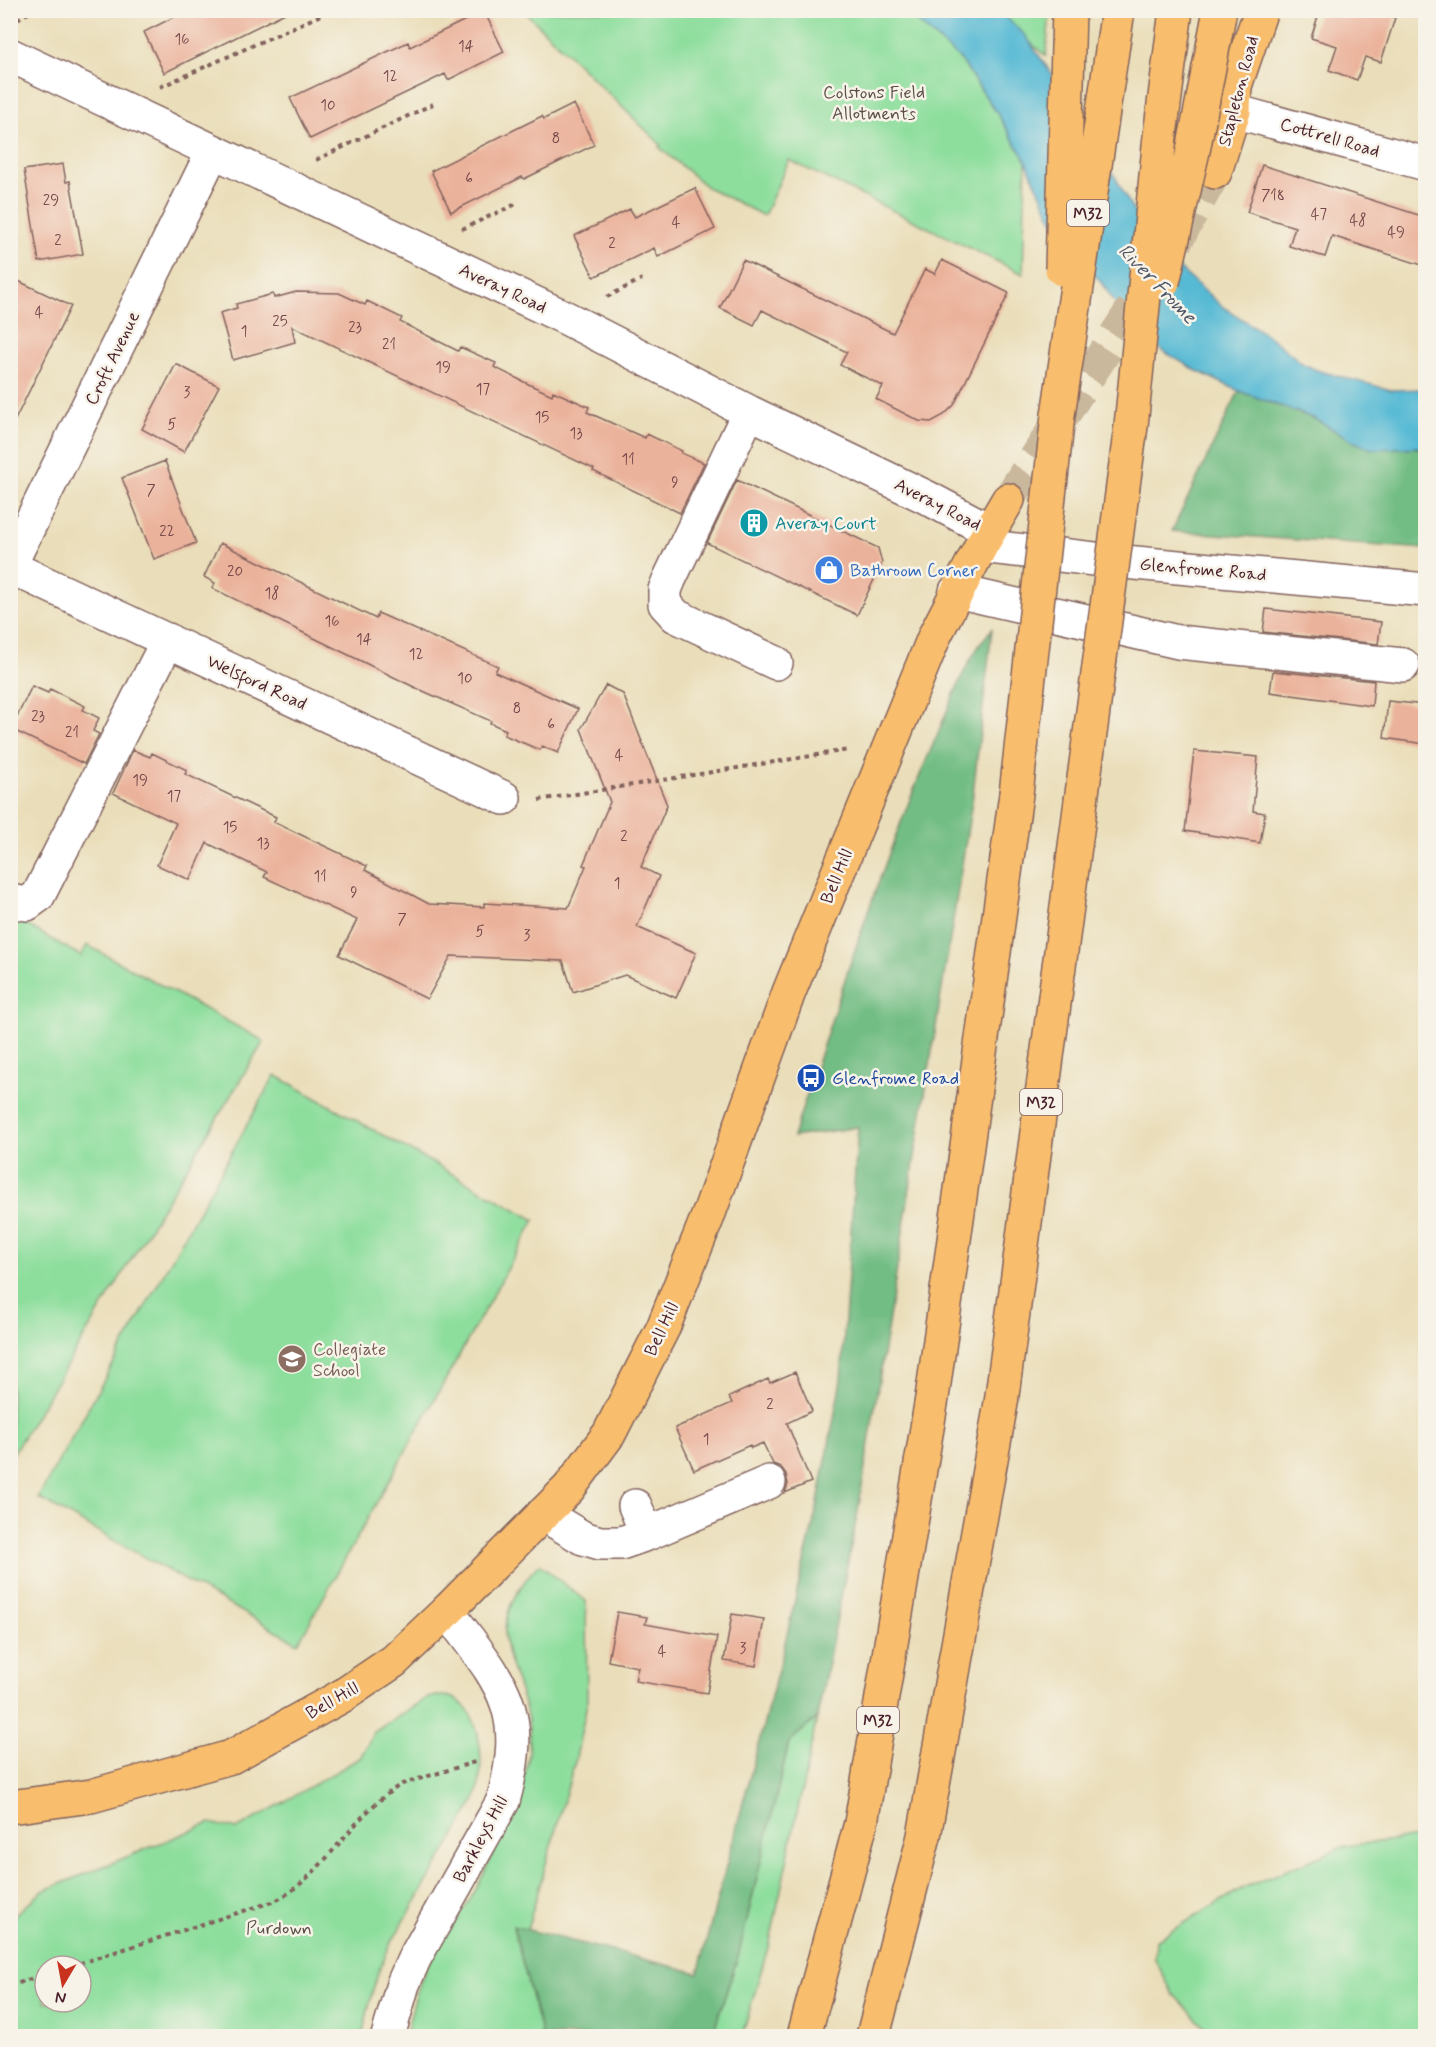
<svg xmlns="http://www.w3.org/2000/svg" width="1436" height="2047" font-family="Mynerve,sans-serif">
<rect width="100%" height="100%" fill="#f7f3e8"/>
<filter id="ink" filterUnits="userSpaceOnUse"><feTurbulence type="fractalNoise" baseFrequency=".0167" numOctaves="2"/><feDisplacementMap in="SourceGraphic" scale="12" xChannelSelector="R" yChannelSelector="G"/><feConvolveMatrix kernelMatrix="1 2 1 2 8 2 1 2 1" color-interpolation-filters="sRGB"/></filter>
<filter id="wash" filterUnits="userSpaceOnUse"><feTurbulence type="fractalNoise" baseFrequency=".008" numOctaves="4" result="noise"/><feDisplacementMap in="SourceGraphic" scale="24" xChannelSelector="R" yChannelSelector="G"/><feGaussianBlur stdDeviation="1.35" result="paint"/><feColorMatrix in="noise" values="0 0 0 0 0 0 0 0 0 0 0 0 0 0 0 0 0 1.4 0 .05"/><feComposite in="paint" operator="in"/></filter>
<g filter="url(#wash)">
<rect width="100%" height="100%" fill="#eadeba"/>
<!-- green -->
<path fill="#8dde9d" stroke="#6c7e64" stroke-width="1.5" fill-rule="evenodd" d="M524 11H905L961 60 999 116 1026 161 1023 274 789 160 764 216 707 187 659 147 661 145Z
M993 11H1050L1046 56Z
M11 916 81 956 87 945 264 1041 11 1457Z
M275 1075 535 1220 298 1643 38 1498Z
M539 1564 586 1601 587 1703 576 1758 527 1930 513 1927 542 2036H406C411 2011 418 1982 431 1959 442 1937 459 1919 471 1898 480 1884 486 1868 493 1853 507 1822 522 1793 528 1760 542 1677 462 1647 539 1564Z
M436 1696C440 1696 446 1696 450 1697 484 1708 485 1769 476 1797 473 1804 469 1811 465 1818L390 1945 379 1970 372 1993 362 2036H11V1918L43 1891 210 1823 237 1829 360 1758 374 1732 425 1699ZM45 1966H81V2002H45Z
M817 1718 771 1937 742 2036H712L739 1953 789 1742Z
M1425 1836V2036H1214L1173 1994 1155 1959 1156 1940 1243 1888 1345 1846Z"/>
<!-- forest -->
<path fill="#72bd84" stroke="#5e6e58" stroke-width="1.5" d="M1239 391 1313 418 1334 429 1417 448 1425 447V549L1172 531Z
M992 629 972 802 858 1511 817 1718 789 1742 739 1953 712 2036H542L513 1926 698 1973 783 1651 817 1508 841 1380 858 1127 793 1137C838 1001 880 864 938 733 953 698 966 658 992 629Z"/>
<!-- water -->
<path fill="#56bad4" stroke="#506c80" stroke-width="1.5" d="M905 11H999L1025 35 1090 130 1133 210 1182 271 1223 307 1270 337 1303 364 1319 371 1391 390 1425 389V447L1372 449 1357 443 1313 418 1239 391 1197 371 1161 350 1130 324 1100 281 1070 248 1050 215 1026 161 999 116 961 60Z"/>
<g id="blocks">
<!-- building -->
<path fill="#ebb29b" d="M188 10H291L164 73 144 32Z
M1320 10H1373L1395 18 1381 62 1365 57 1357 80 1329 70 1337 46 1311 38Z
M484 11 504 52 448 80 445 74 310 139 290 98 408 42 410 47Z
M574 104 594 145 524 179 522 177 451 212 431 171 542 116 544 119Z
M63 164 66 182 70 181 83 254 39 262 24 170Z
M1262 165 1425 217V266L1332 236 1325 257 1289 246 1295 227 1247 212Z
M695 188 715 229 658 257 654 248 594 277 574 236 630 209 635 217Z
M743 260 893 333 925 269 935 274 942 260 1009 293 954 405 944 415 931 422 919 421 876 399 883 386 840 365 847 352 762 310 754 325 720 308Z
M10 277 71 306 10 430Z
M296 292 339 293 365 305 367 301 402 318 400 322 458 351 460 347 496 363 494 367 524 382 552 395 553 391 589 407 587 412 645 438 647 434 682 451 681 453 704 463 680 513 593 471 594 469 292 326 295 342 233 360 220 313 237 308 236 304 273 294 274 298Z
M176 364 219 386 184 452 142 429Z
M165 461 196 543 154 559 122 478Z
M737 480 878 548 882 563 857 615 707 543Z
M220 543 376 619 378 613 498 666 495 672 578 709 558 753 542 746 540 750 504 735 506 730 490 723 491 721 414 687 212 588 215 583 204 577Z
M1266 609 1381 622 1378 644 1263 632Z
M1273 671 1374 681 1372 706 1270 692Z
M606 685 623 694 667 805 641 867 659 876 637 927 696 953 676 998 625 975 573 992 563 961 451 956 427 999 339 955 357 920 264 877 267 872 207 843 190 880 157 865 176 823 113 793 133 750 150 757 152 753 187 770 185 774 276 817 274 822 367 866 365 870 429 904 484 907V903L568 908 586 866 583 865 610 802 581 729Z
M32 686 48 693 50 689 85 706 83 710 99 718 93 731 99 734 84 764 11 729Z
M1388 701 1425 705V744L1384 738Z
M1194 751 1258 757 1253 811 1265 813 1260 843 1185 831Z
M795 1372 812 1411 787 1423 811 1482 785 1493 788 1484 786 1474 781 1467 773 1464 763 1443 751 1448 750 1445 694 1470 675 1428 732 1403 729 1397 768 1379 770 1383Z
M617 1612 647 1617 645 1624 717 1637 707 1693 635 1681 638 1667 608 1661Z
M732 1614 764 1619 756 1666 724 1661Z"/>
</g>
</g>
<g filter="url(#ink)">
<use href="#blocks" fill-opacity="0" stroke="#82625d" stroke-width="1.5"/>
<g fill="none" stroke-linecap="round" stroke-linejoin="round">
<!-- major-tunnel -->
<path stroke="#cab89d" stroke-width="33" stroke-dasharray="33 16" stroke-linecap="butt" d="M1176 242 1215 172
M1008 500 1148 285"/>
<!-- minor casing -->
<g stroke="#82625d" stroke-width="36">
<path id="minor" d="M10 55 566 318 749 412 926 497 990 531
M1234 111 1426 164
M749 412 669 580 665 590V604L676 616 776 663
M981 546 1103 560 1426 590
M10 565 213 151
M10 567 504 798
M956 591 1178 642 1403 665
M10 901 27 904 38 896 168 640
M635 1506 647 1534
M543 1514 583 1538 600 1543H621L647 1534 769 1482
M388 2036 403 1984 414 1959 503 1801C529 1707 501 1683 447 1611"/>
</g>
<!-- major casing -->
<g stroke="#82625d" stroke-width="36">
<path id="major" d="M1215 172 1234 111 1235 86 1261 10
M10 1807 91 1796 231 1757 342 1696 394 1661 447 1611 569 1488 609 1434 663 1328 708 1216 789 992 935 635 981 546 1008 500"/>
</g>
<!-- highway casing -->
<g stroke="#82625d" stroke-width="36">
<path id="highway" d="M804 2036 861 1823 932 1398 1016 794
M873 2036 924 1836 1001 1403 1081 801"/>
</g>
<!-- path -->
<path stroke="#82625d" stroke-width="4" stroke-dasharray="4.5 4.5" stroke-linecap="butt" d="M17 19 34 10
M160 87 332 10
M316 160 433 104
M462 229 516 204
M607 297 642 279
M539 800 848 750
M71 1966 275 1901C327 1874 351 1814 402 1784L475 1762
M10 1986 45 1974"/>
<!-- minor -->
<use href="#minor" stroke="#fff" stroke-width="33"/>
<!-- major -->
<use href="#major" stroke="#f9be6d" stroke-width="33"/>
<!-- highway -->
<use href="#highway" stroke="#f9be6d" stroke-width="33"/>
<!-- highway-bridge casing -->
<g stroke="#82625d" stroke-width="36" stroke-linecap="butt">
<path id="highway-bridge" d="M1062 269 1069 10
M1163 282 1193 151 1220 10
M1016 794 1058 415 1118 10
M1081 801 1131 426 1160 136 1176 10"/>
</g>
<!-- highway-bridge -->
<use href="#highway-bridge" stroke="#f9be6d" stroke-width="33"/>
</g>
</g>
<!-- icons -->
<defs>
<g id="building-disc" transform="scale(1.5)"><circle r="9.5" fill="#0f9aa8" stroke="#f7f3e8"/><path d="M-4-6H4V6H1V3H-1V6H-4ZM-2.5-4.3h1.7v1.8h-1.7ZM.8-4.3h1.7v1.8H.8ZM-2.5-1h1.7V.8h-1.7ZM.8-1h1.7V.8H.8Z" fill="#fff"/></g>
<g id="shop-disc" transform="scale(1.5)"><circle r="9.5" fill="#3f7fe0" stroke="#f7f3e8"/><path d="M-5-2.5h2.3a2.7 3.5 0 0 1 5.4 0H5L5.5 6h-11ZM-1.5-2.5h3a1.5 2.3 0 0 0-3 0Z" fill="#fff"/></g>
<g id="bus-disc" transform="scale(1.5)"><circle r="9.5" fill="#1a4fb4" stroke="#f7f3e8"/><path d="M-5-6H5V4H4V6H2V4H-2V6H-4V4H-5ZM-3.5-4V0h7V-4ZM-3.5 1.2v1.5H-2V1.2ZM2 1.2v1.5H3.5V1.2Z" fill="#fff"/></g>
<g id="school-disc" transform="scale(1.5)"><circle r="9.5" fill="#8d6e63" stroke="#f7f3e8"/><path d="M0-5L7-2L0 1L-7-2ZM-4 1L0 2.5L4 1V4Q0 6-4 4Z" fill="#fff"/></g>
</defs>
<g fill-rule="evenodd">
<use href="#building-disc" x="754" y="523"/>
<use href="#shop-disc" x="829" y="570"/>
<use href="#bus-disc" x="811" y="1078"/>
<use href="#school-disc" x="292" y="1359"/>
</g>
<g text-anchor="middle" stroke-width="5" stroke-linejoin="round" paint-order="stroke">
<!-- number labels -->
<g font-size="15" fill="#724447">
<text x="182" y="44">16</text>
<text x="466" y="51">14</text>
<text x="390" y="81">12</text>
<text x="328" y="110">10</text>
<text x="556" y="143">8</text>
<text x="469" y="183">6</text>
<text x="1273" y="200">718</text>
<text x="51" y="205">29</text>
<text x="1319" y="219">47</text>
<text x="1358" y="225">48</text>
<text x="676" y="227">4</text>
<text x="1396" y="237">49</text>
<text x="58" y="245">2</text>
<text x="612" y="248">2</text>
<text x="39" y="317">4</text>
<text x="280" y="326">25</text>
<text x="355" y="332">23</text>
<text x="244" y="336">1</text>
<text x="389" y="349">21</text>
<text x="443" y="372">19</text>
<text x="483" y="394">17</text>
<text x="187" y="397">3</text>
<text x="542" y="422">15</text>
<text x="172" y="429">5</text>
<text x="576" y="438">13</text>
<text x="628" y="464">11</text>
<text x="675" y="487">9</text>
<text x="151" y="495">7</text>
<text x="167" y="536">22</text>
<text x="235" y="576">20</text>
<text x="272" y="598">18</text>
<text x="332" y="626">16</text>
<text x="364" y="644">14</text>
<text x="416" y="659">12</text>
<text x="465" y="683">10</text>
<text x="517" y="713">8</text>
<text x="38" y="721">23</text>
<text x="551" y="729">6</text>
<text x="72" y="737">21</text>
<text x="619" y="760">4</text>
<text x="140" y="785">19</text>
<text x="174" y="801">17</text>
<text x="230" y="832">15</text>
<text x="624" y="841">2</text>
<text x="263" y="848">13</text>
<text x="320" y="881">11</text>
<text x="617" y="888">1</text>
<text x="354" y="897">9</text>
<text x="402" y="924">7</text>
<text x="480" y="936">5</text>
<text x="527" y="940">3</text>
<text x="770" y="1409">2</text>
<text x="706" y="1444">1</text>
<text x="743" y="1653">3</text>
<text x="662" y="1656">4</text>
</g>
<!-- shield labels -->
<g fill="#f7f3e8" stroke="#7e5f64" stroke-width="1.5">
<rect x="1067" y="200" width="42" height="26" rx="4.5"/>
<rect x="1020" y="1089" width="42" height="26" rx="4.5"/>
<rect x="857" y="1707" width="42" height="26" rx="4.5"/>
</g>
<g font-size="16" font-weight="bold" fill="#4a1f2b">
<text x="1088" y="219">M32</text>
<text x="1041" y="1108">M32</text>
<text x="878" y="1726">M32</text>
</g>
<!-- street labels -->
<g font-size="18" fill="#4a1f2b" stroke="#f7f3e8">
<text transform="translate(1238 91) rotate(-75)" y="6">Stapleton Road</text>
<text transform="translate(1330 137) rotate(16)" y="6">Cottrell Road</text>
<text transform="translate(503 288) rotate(25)" y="6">Averay Road</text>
<text transform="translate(112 358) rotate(-64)" y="6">Croft Avenue</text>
<text transform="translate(938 504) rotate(27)" y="6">Averay Road</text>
<text transform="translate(1203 569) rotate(5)" y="6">Glenfrome Road</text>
<text transform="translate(257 682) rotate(25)" y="6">Welsford Road</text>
<text transform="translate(836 876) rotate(-68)" y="6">Bell Hill</text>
<text transform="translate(661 1329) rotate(-65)" y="6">Bell Hill</text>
<text transform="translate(332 1700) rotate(-30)" y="6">Bell Hill</text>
<text transform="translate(480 1839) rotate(-62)" y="6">Barkleys Hill</text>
</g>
<!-- park labels -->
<g font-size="18" fill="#5b4f48" stroke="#f7f3e8">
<text x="874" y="98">Colstons Field<tspan x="874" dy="21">Allotments</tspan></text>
<text x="279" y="1934">Purdown</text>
</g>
<!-- culture labels -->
<g font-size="18" fill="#0d838f" stroke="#f7f3e8" text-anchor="start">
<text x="775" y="529">Averay Court</text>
</g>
<!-- shop labels -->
<g font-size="18" fill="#366cbe" stroke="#f7f3e8" text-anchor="start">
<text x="850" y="576">Bathroom Corner</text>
</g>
<!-- transit labels -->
<g font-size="18" fill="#164399" stroke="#f7f3e8" text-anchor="start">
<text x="832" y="1084">Glenfrome Road</text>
</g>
<!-- education labels -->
<g font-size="18" fill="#785e54" stroke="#f7f3e8" text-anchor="start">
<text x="313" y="1355">Collegiate<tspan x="313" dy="21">School</tspan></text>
</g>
<!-- water labels -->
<g font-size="20" font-style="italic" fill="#4e5566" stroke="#f7f3e8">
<text transform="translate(1158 283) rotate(46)" y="7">River Frome</text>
</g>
</g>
<!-- margin -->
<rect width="1436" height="2047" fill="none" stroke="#f7f3e8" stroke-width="36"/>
<!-- north arrow -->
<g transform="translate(63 1984) rotate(190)"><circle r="28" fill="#f7f3e8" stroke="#b29e9c" stroke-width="1.5"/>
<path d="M0-4.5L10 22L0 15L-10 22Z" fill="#c8321e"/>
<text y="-9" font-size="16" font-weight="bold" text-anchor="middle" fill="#4a1f2b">N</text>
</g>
</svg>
